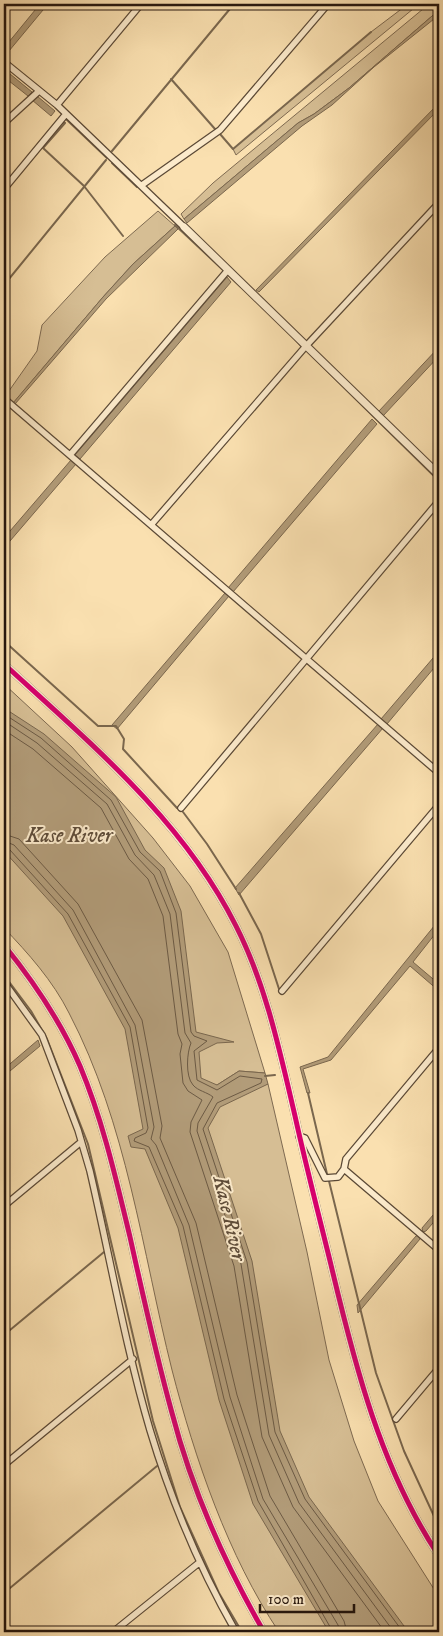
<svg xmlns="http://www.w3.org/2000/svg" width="443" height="1636" font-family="'IM FELL DW Pica',serif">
<rect width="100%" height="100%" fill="#fae0b0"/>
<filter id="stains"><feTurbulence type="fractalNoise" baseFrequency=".004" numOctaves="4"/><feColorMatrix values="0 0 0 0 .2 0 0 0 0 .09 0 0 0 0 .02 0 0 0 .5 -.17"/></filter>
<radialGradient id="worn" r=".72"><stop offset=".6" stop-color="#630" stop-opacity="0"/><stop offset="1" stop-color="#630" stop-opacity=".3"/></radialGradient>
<!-- green -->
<path fill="#d6be94" stroke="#7e6a51" d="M408 4H419L236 155 233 149 371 32Z
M429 4H439V10L349 88 314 114 298 123 184 219 181 214 213 183Z
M158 211 175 226 133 264 103 297 4 414V398L37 351 42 325 105 257Z
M4 684 72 747 153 838 190 886 228 952 265 1073 239 1071 217 1085H195L190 1037 4 732Z
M4 790 80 844 155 1144 339 1632H279C228 1556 195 1459 172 1370 142 1250 127 1124 69 1013 53 981 28 953 4 928Z
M268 1084 307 1252 329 1360 354 1441 378 1501 439 1597V1632H402L302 1499 273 1425 200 1121C217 1102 242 1087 268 1084Z"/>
<!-- water -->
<path fill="#b29c79" stroke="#7a674e" d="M40 4H48L4 57V48Z
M439 10V15L374 67 332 105 302 126 187 223 184 219 298 123 314 114 349 88Z
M4 69 32 92 28 96 4 77Z
M37 96 55 111 51 116 32 100Z
M439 103V109L259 292 256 290Z
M175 226 178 229 106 299 15 404 13 403 103 297 133 264Z
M227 277 231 282 80 459 75 455Z
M439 347V356L383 416 379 411Z
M372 419 377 424 233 592 228 588Z
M71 460 76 464 4 548V538Z
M225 593 229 596 117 729 112 725Z
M439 651V662L387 724 381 719Z
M4 708 44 734 116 797 145 850 164 868 181 911 196 1032 234 1042 217 1043 199 1052 201 1078 217 1085 239 1071 265 1073 268 1084 220 1107 208 1128 252 1261 280 1431 309 1497 404 1626 411 1632H329L253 1504 219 1400 178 1228 145 1149 131 1147 128 1136 143 1129 125 1029 63 916 4 851Z
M378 724 383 728 239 895 235 888Z
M439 920V929L413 962 439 984V991L410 966 331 1060 303 1069 310 1093H307L300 1067 328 1057Z
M38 1040 40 1046 4 1076V1069Z
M439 1208V1216L426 1231 423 1232 422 1228Z
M420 1235V1239L358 1313 357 1305 416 1236Z"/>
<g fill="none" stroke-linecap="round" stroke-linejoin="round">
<!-- shore -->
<path stroke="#6c5a44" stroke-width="1" d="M4 714 41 738 111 800 140 852 160 871 176 913 191 1032 194 1036 207 1041 194 1051 197 1080 217 1090 240 1076 262 1079 261 1083 217 1103 203 1129 247 1262 275 1432 305 1499 403 1632
M4 721 37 743 107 804 135 855 154 875 170 914 185 1033 191 1043C187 1052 185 1076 193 1085 198 1091 207 1092 213 1097L198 1123 197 1131 241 1264 269 1435 299 1503 394 1632
M4 730 33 749 101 808 129 859 148 879 163 916 178 1034 182 1044 180 1054 183 1083 188 1091 202 1100 191 1122 190 1132 234 1266 262 1437 293 1507 385 1632
M4 834 19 839 78 904 142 1020 162 1126 160 1138 196 1223 237 1395 270 1496 344 1621 347 1632
M4 841 14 845 73 910 135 1025 154 1127 151 1139 156 1145 189 1225 230 1397 263 1499 338 1625 340 1632
M4 848 10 850 68 914 130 1027 148 1128 146 1133 135 1138 134 1141 149 1147 183 1226 224 1399 258 1501 333 1632"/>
<!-- stream -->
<path stroke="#7a674e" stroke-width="2" d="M171 79 215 129
M66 119 107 158
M63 122 65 123 43 148 84 186 123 236
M220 134 233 149 371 32
M112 151 234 4
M112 163 137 187
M175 225 223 270
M227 274 241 287
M4 285 106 160
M295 339 302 347
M306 350 439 481
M4 641 98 726H116L124 739 123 749 177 808
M183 812 207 844 236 889
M239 893 261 934 279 989
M4 975 31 1011 47 1039 88 1144 153 1421 180 1507 219 1593 242 1632
M265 1076 275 1075
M308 1093 327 1174
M329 1181 376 1373 404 1451 439 1527
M4 1335 104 1252
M4 1593 157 1466"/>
<!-- minor casing -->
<g stroke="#5b4936" stroke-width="8">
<path id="minor" d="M4 62 57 105 184 227
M57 105 141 4
M4 123 39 91
M142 185 220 130 328 4
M4 189 66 114
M7 401 439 773
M70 455 228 270
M151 525 306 346 439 203
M4 664C90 743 183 820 236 926 266 985 280 1052 295 1116 306 1166 319 1216 331 1265 355 1366 381 1469 439 1556
M181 808 439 501
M4 945C34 982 61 1022 80 1066 103 1121 116 1179 130 1237 143 1296 156 1355 172 1413 192 1490 225 1564 264 1632
M4 982 42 1035 78 1130 90 1171C110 1257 125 1345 150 1430 171 1500 200 1569 236 1632
M282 991 439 805
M299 1136 305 1138 325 1178 338 1177 344 1169 346 1159 439 1048
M344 1169 439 1250
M4 1206 81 1142
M396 1419 439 1368
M4 1465 133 1359
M113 1632 200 1562"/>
</g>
<!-- tertiary casing -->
<g stroke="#5b4936" stroke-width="9">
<path id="tertiary" d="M184 227 439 475"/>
</g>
<!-- minor -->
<use href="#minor" stroke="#fcebcc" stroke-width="5.5"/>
<!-- tertiary -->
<use href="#tertiary" stroke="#fcebcc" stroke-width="7"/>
<!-- cycleway casing -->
<g stroke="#fcebcc" stroke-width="8">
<path id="cycleway" d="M4 664C90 743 183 820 236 926 266 985 280 1052 295 1116 306 1166 319 1216 331 1265 355 1366 381 1469 439 1556
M4 945C34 982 61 1022 80 1066 103 1121 116 1179 130 1237 143 1296 156 1355 172 1413 192 1490 225 1564 264 1632"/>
</g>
<!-- cycleway -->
<use href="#cycleway" stroke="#d6006c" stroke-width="5"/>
</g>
<g text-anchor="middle" stroke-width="4" stroke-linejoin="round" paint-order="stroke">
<!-- water labels -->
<g font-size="21" font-style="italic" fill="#5e4c39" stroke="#fcebcc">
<text x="69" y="842">Kase River</text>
<text transform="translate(230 1218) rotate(77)" y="7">Kase River</text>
</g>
</g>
<!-- margin -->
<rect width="443" height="1636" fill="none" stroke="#fae0b0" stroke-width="20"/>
<rect x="5" y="5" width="433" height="1626" fill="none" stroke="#26170e" stroke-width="2.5"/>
<rect x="10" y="10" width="423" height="1616" fill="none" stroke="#26170e"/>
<!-- scale -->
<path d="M260 1604v8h94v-8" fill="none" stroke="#26170e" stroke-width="2.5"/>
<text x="268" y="1604" font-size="15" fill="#26170e" stroke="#fcebcc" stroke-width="4" paint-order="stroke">100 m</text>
<rect width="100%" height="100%" filter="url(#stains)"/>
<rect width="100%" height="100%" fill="url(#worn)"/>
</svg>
